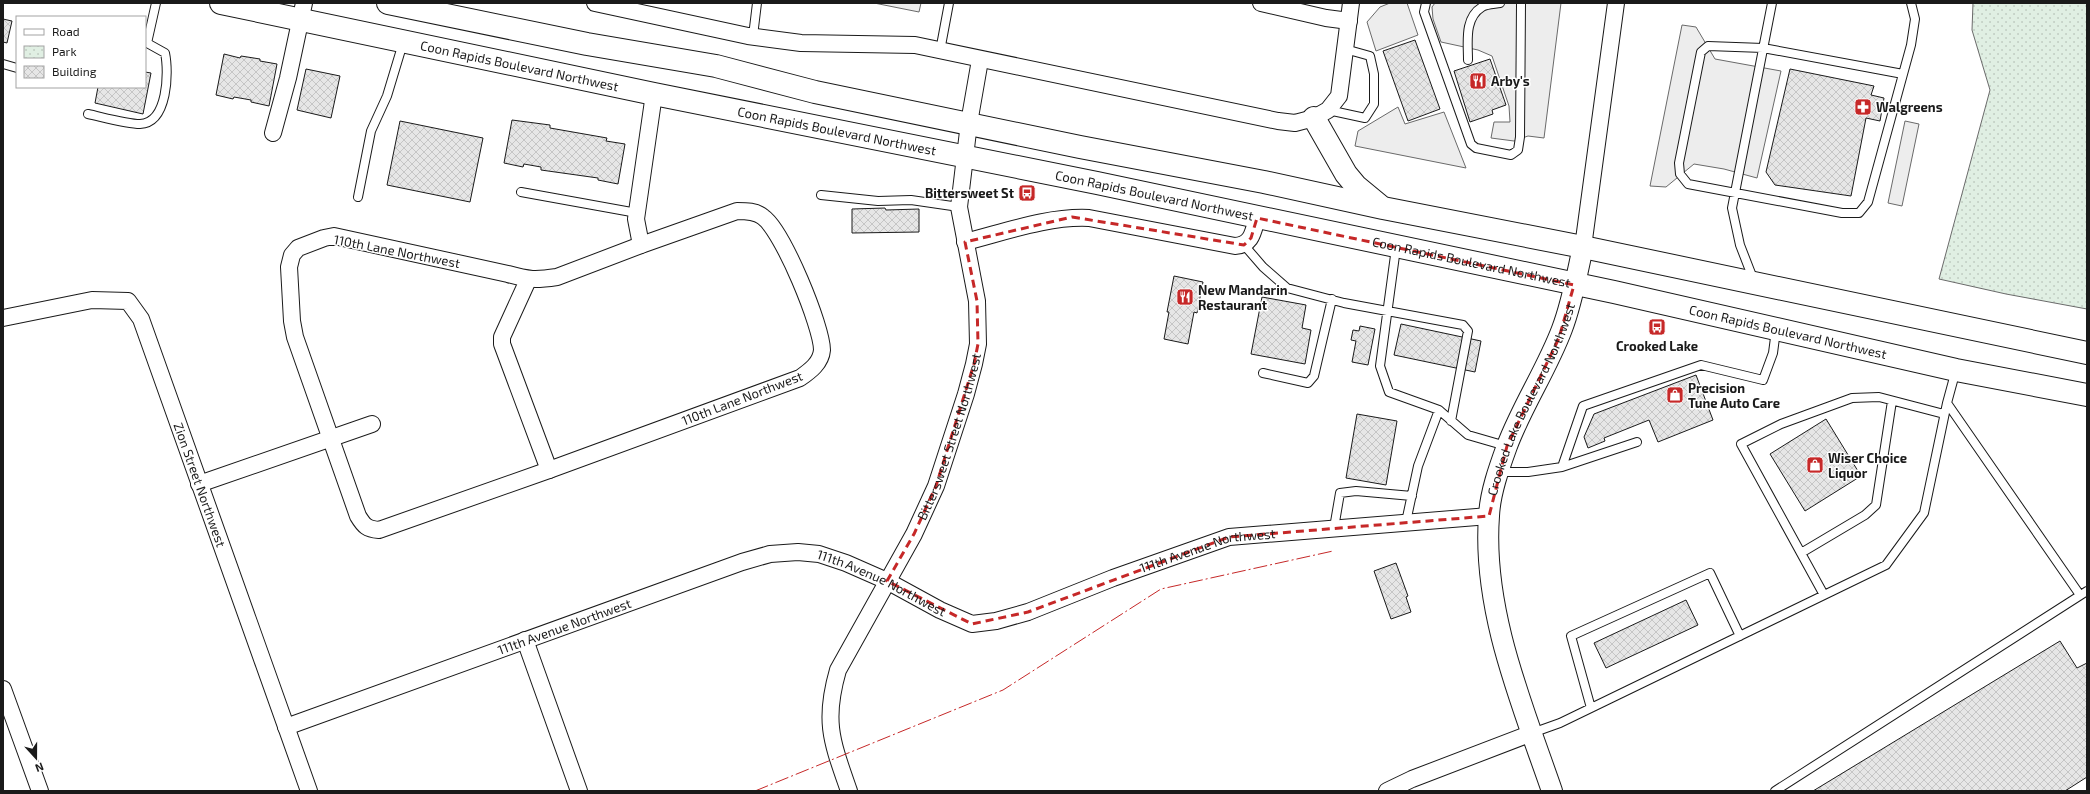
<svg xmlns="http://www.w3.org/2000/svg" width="2090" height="794" font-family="'Exo 2',sans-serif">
<defs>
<pattern id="park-dots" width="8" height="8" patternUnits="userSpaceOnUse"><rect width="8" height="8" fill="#e0efe3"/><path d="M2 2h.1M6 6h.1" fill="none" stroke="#c0ccc2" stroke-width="1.8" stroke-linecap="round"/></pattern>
<pattern id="building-cross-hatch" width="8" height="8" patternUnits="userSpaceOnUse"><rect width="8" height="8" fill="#e6e6e6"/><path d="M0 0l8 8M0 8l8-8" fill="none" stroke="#c5c5c5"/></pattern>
</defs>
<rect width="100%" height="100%" fill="#fff"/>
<!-- park -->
<path fill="url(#park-dots)" stroke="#6a6a6a" d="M1973 3H2087V309L2006 294 1939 279 1990 90 1972 30Z"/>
<!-- parking -->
<path fill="#ededed" stroke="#6a6a6a" d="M874 3H921L919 12Z
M1390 3H1407L1418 35 1376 51 1367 22 1380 7Z
M1435 3H1561L1544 138 1528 136 1514 141 1491 138 1494 122H1510L1509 106 1492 56 1478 50 1441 42 1433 19 1432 7Z
M1682 25 1696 27 1715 59 1781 71 1757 178 1724 169 1694 164 1666 187 1650 186Z
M1398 107 1405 124 1444 112 1466 168 1355 146 1358 131Z
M1905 121 1919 124 1902 206 1888 203Z"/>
<!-- building -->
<path fill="url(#building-cross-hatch)" stroke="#1a1a1a" d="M3 19 12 21 7 43 3 42Z
M1415 40 1440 109 1408 121 1383 51Z
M224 54 240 58 241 56 260 59V61L277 64 269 106 251 102V100L234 97 233 99 216 95Z
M1490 59 1506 105 1492 110 1493 114 1470 122 1454 71Z
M306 69 340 76 331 118 297 110Z
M1790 69 1874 86 1871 95 1884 98 1880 121 1866 118 1851 196 1775 185 1766 172Z
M145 72 151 73 143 114 95 103 98 87H145Z
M512 120 550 125V128L607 138 606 141 625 144 618 184 598 180V178L541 170V167L524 164 523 167 504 163Z
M400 121 483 138 470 202 387 185Z
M885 208 886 210 919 209V232L852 233V209Z
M1174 276 1203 282 1197 313 1194 312 1188 344 1164 339 1169 312H1167Z
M1262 297 1306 305 1302 328 1311 330 1305 364 1251 354Z
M1401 324 1481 341 1475 372 1394 355Z
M1360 326 1375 329 1368 365 1352 362 1356 341 1351 340 1353 330 1359 331Z
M1696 375 1713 420 1658 442 1649 420 1604 438 1605 441 1588 448 1584 437 1594 414Z
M1357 414 1397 421 1386 485 1346 478Z
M1826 419 1861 476 1805 511 1770 454Z
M1396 563 1408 596 1406 597 1411 612 1391 619 1374 571Z
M1686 600 1698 625 1606 668 1594 643Z
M2060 641 2077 668 2087 663V777L2065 791H1813Z"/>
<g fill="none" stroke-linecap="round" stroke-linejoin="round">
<!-- service casing -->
<g stroke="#1a1a1a" stroke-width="10">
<path id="service" d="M1426 3 1424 12 1471 144 1476 148 1511 155 1518 150 1520 137 1521 3
M753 36 757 3
M145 42 147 43 156 3
M940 51 949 3
M1468 60C1468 42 1464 18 1482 7 1486 4 1495 4 1500 3
M3 64 17 68
M1903 74 1763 48 1708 46 1701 52 1679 163 1680 174 1688 184 1842 213H1859L1868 202 1911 45 1915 19 1911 3
M1328 110 1365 118 1374 104V74L1370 56 1345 49
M88 114C102 117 127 124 140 124 168 123 169 72 165 53L147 43
M521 192 637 213
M821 195 878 201 911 200 959 207
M358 197 371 131 387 96 403 43
M1244 245 1263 267 1287 288 1344 303 1463 325 1468 331 1451 421
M1396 248 1380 366 1389 392 1439 410 1468 435 1506 446
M1754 281 1740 245 1732 208 1772 3
M1956 370 1947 403 2080 595
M1263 373 1308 383 1314 376 1332 299
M1562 467 1637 442
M1499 472H1528L1562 467 1583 406 1701 365 1763 380 1773 353 1776 330
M1406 522 1418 466 1439 410
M1334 528 1340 493 1356 491 1412 496
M1801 553 1865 515 1876 505 1892 401
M1824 595 1741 444 1781 424 1852 398 1879 397 1944 414
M1591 708 1571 636 1710 573 1740 636
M1532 733 1560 723 1591 708 1886 565 1924 513 1947 403
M1775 791 2087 591"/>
</g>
<!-- minor casing -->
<g stroke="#1a1a1a" stroke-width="18">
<g id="minor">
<path d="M595 3 748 36 801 43 915 45 1278 121 1295 123 1314 118 1328 110 1339 96 1351 3"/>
<path d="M1261 3 1326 18 1349 21"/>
<path d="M273 133 288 78 304 3"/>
<path d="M737 211C746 211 756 211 763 217 783 231 822 327 822 350 821 363 810 371 800 378L549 470 379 530C367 529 364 526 358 516L295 337 292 321 289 267 292 255 298 248 324 238 334 236 508 274C529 280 536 280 557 277L641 245Z"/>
<path d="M965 242C1005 232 1048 216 1089 218L1235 246C1252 245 1253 232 1257 218"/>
<path d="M641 245 636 219 654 94"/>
<path d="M1583 247 1616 3"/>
<path d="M528 280 502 337V344L549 470"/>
<path id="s1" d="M3 318 92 300 128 301 141 319 309 791"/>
<path d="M199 484 372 424"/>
<path d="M525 640 579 791"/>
<path d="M3 689 40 791"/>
<path id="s2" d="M286 727 742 562 770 554 798 552 819 554 846 563 887 581 940 610 972 624 996 621 1028 612 1113 578 1229 537 1489 516"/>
<path id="s3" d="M849 791C832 742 823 722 838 670L914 534 936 486 966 394 974 364 978 344 977 301 959 207 969 123 980 60"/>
<path d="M1387 791 1412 779 1532 733"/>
</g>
</g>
<!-- tertiary casing -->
<g stroke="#1a1a1a" stroke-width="22">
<g id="tertiary">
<path id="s4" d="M1552 791C1522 704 1482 610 1489 516 1490 493 1499 468 1507 446 1522 406 1547 369 1562 329 1572 303 1577 274 1583 247"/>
</g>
</g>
<!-- secondary casing -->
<g stroke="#1a1a1a" stroke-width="24">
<g id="secondary">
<path id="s5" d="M221 3 654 94 1097 183 1614 292 1956 370 2087 395"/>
<path d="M388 3 587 44 716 66 815 92 1080 147 1264 182 1383 208 1583 247 2087 353"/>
<path d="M1314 118 1346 174 1356 186 1379 205"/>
</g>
</g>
<!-- service -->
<use href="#service" stroke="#fff" stroke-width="8"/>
<!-- minor -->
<use href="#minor" stroke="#fff" stroke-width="16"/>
<!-- tertiary -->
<use href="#tertiary" stroke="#fff" stroke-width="20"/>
<!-- secondary -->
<use href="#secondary" stroke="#fff" stroke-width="22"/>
<!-- power -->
<path stroke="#c62828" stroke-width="1" stroke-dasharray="14 3 2 3" stroke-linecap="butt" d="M755 791 1003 690 1161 589 1333 551"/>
</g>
<!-- marked area -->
<path fill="none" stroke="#c62828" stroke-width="3" stroke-dasharray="8 5" stroke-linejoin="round" d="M1072 217 1244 245 1251 238 1257 218 1574 285 1559 338 1507 446 1489 516 1229 537 1028 612 972 624 887 581 914 534 936 486 974 364 978 344 977 301 965 242Z"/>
<!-- icons -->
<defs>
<g id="restaurant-square" transform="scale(0.9)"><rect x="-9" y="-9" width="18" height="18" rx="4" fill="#c62828" stroke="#fff"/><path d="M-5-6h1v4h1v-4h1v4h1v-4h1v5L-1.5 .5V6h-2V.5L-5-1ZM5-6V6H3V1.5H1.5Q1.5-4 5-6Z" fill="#fff"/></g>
<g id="pharmacy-square" transform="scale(0.9)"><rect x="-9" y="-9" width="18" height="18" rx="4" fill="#c62828" stroke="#fff"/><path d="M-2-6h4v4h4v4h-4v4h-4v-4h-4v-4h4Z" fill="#fff"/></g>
<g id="bus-square" transform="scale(0.9)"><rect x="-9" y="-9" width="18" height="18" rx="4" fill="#c62828" stroke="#fff"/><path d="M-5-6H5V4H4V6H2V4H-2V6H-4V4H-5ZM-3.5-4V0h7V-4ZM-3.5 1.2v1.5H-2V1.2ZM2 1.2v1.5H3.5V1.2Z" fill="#fff"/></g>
<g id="shop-square" transform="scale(0.9)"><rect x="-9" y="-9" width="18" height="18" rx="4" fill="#c62828" stroke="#fff"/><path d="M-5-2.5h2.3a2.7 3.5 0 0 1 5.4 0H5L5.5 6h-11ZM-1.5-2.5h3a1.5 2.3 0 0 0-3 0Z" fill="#fff"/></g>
</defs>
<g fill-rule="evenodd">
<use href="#restaurant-square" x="1478" y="81"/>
<use href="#pharmacy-square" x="1863" y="107"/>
<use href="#bus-square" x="1027" y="193"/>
<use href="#restaurant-square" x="1185" y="297"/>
<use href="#bus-square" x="1657" y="327"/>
<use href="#shop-square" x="1675" y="395"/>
<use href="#shop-square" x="1815" y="465"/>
</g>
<g text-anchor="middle" stroke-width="3" stroke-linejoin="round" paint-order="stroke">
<!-- street labels -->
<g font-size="13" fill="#1a1a1a" stroke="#fff">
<text dy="5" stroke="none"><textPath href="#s5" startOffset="305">Coon Rapids Boulevard Northwest</textPath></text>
<text dy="5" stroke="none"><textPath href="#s5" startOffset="629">Coon Rapids Boulevard Northwest</textPath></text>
<text dy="5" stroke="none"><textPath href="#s5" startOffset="953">Coon Rapids Boulevard Northwest</textPath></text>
<text transform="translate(397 251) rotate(11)" y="5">110th Lane Northwest</text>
<text dy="5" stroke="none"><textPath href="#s5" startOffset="1277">Coon Rapids Boulevard Northwest</textPath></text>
<text dy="5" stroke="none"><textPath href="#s5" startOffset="1601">Coon Rapids Boulevard Northwest</textPath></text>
<text transform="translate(742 398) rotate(-21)" y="5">110th Lane Northwest</text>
<text dy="5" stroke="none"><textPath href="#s4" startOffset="409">Crooked Lake Boulevard Northwest</textPath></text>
<text dy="5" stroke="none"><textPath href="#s3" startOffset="384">Bittersweet Street Northwest</textPath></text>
<text dy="5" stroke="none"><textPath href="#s1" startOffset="325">Zion Street Northwest</textPath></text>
<text dy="5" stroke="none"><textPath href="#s2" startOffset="980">111th Avenue Northwest</textPath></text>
<text dy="5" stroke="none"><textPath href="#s2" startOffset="632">111th Avenue Northwest</textPath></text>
<text dy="5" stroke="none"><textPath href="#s2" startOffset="296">111th Avenue Northwest</textPath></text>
</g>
<!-- poi labels -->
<g font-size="13" font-weight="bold" fill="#1a1a1a" stroke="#fff" text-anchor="start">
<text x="1491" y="86">Arby's</text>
<text x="1876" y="112">Walgreens</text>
<text x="1014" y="198" text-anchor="end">Bittersweet St</text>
<text x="1198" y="295">New Mandarin<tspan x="1198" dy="15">Restaurant</tspan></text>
<text x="1657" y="351" text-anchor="middle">Crooked Lake</text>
<text x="1688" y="393">Precision<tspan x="1688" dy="15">Tune Auto Care</tspan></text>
<text x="1828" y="463">Wiser Choice<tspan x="1828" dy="15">Liquor</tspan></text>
</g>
</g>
<!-- border -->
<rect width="2090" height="794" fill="none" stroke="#1a1a1a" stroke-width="8"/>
<!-- legend -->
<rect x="16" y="16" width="130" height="72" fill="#ffffff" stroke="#a3a3a3"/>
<rect x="24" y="29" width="20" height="6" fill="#ffffff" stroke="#a3a3a3"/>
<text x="52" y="36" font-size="12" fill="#1a1a1a">Road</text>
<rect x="24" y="46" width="20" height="12" fill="url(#park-dots)" stroke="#a3a3a3"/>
<text x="52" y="56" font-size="12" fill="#1a1a1a">Park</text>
<rect x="24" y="66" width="20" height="12" fill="url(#building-cross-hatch)" stroke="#a3a3a3"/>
<text x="52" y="76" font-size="12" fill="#1a1a1a">Building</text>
<!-- north arrow -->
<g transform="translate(36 758) rotate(159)" stroke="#ffffff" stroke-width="3" paint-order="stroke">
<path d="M0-3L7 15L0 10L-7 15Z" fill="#1a1a1a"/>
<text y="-6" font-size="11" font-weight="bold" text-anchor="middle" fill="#1a1a1a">N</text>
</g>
</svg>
